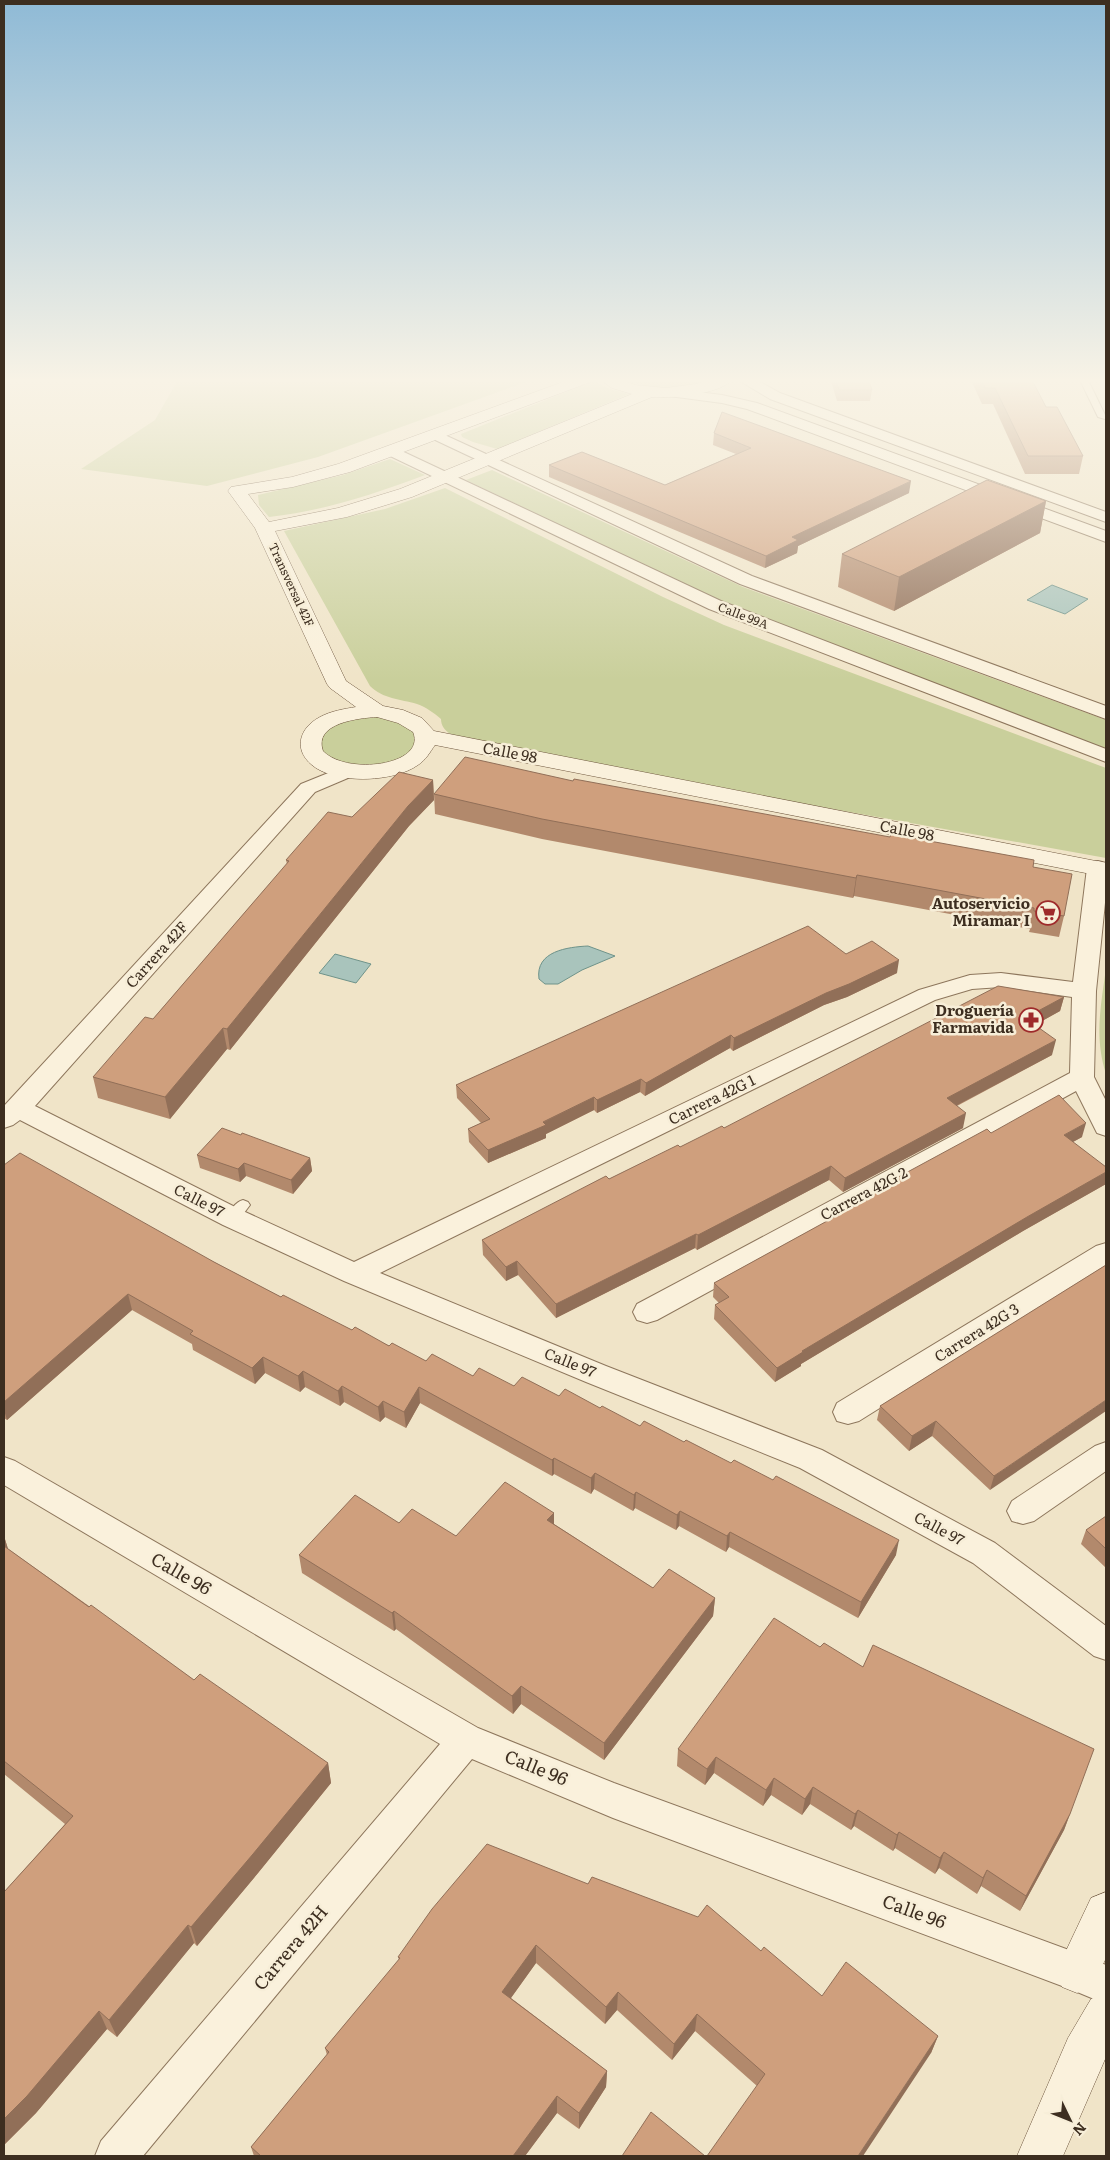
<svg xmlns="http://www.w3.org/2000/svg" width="1110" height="2160" font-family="Literata,serif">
<rect width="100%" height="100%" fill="#f0e4c8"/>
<!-- green -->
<path fill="#c9cf9b" d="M179 378H537L318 457 207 486 81 469 155 420Z
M623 378H708C684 390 647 391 623 378Z
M593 381 610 389 629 394 497 449 473 442 462 437 461 434Z
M390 459 425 475C374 494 324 511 269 517L259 505 258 495 343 475Z
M492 470 743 587 1106 720V749L719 601 466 480Z
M445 488 663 597 724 625 1106 768V858L466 743C455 736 441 732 441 719 434 713 426 707 417 704 400 699 383 699 370 686L284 531 385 509Z
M388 716 417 734 413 751 402 759 371 768 338 764 318 751 320 733 341 719Z
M1106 968V1074C1094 1037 1101 1005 1106 968Z"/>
<!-- water -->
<path fill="#a9c4bc" stroke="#6f938a" d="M1052 585 1088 599 1065 614 1027 600Z
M588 946 615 956 582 970 558 984H545L539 979C535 951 568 947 588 946Z
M335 954 371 964 356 983 319 973Z"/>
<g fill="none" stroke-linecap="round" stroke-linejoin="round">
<!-- lane casing -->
<g stroke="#8d765c" stroke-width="2">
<path id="lane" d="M1079 378H1087L1106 417 1105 419 1098 417Z
M243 1200 248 1202 250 1205 238 1221H228L226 1218C230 1211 235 1202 243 1200Z"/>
</g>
<!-- street casing -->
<g stroke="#8d765c" stroke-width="2">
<path id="street" d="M735 378H753L780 393 1106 512V522L770 399Z
M674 389 722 395 757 403 1106 531V542L747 409 722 403 669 396 667 393 669 390Z
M436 431 752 576 1106 706V719L740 584 431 438 429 435 431 432Z
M391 446 721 601 1106 749V762L709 609 386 454 383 451 386 448Z
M348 765 355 767 358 771 355 775 315 792 35 1106 243 1211 354 1262 919 990 970 975 1001 973 1073 982 1087 868 1090 863 1098 861 1106 863V893L1096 991 1094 1077 1106 1101V1136L1097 1133 1076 1091 657 1320 647 1323 637 1320 633 1312 637 1304 1070 1073 1072 997 1001 987 972 989 935 1000 380 1273 606 1366 822 1450 995 1543 1106 1626V1660L1094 1656 973 1563 800 1468 586 1382 344 1281 223 1225 20 1120 13 1125 4 1128V1106L301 784Z
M1106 1243V1266L859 1421 848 1424 837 1421 833 1412 837 1403 1096 1246Z
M1106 1442V1471L1034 1521 1023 1524 1012 1521 1007 1511 1012 1501 1095 1446Z
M4 1457 15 1461 478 1728 614 1783 1077 1953 1106 1965V2004L1070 1989 613 1818 472 1759 143 2156H95L101 2141 440 1744 4 1485Z"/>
</g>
<!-- secondary casing -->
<g stroke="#6f573f" stroke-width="1">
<path id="secondary" d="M574 378H596L593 381 350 472 293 487 248 494 269 522 338 508 400 489 632 394 612 388 597 378H616L635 385 666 388 696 384 714 378H734C721 395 672 398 652 397L412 497 347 517 275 531 346 681 383 706 403 710 422 718 434 731 1106 863V877L435 745C430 752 426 760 418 765 394 782 341 784 316 768 293 753 297 729 320 717 331 711 344 709 356 707L330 688 327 684 255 528 228 491 231 487 292 477 338 464ZM377 717 398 723 413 732C427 765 347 776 323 751 313 723 359 718 377 717Z
M1106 1892V1958L1092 1987 1077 1993 1062 1987 1056 1972 1091 1898Z
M1106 1992V2057L1063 2156H1017L1068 2038 1091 1999Z"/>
</g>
<!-- lane -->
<use href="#lane" fill="#faf1dc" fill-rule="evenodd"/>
<!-- street -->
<use href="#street" fill="#faf1dc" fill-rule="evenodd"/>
<!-- secondary -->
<use href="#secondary" fill="#faf1dc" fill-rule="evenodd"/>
</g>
<!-- wall -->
<path fill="#b2896c" d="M830 378H868L872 390 870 401H837Z
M970 378H1031L1046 407 1083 456 1079 474H1025L993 404H982Z
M714 433 909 493 798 546 797 553 765 568 549 477V465L665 485 736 454 713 445Z
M1046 501 1040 533 894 611 838 587 842 554 925 513V511Z
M433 780 434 800 409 826 230 1050 227 1049 170 1119 98 1098 93 1077 153 1019 287 864 286 860 352 817Z
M573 781 1033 867 1064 916 1059 937 1029 932 1030 929 854 896 853 898 542 839 435 814 434 794Z
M846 954 897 973 847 997 824 1005 733 1051 730 1048 645 1096 640 1092 597 1113 594 1110 546 1134V1138L488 1163 469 1142 468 1129 481 1123 457 1098 456 1085Z
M1064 997 1060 1011 1035 1025 1052 1055 957 1106 963 1128 843 1192 829 1180 697 1250 695 1248 556 1318 518 1275 506 1281 483 1255 482 1240 609 1179 680 1147 724 1128Z
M991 1133 1082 1137 1073 1142 1106 1184 1023 1231 801 1364V1366L775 1382 714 1319 715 1305 719 1303 713 1297 714 1283 864 1201 865 1195Z
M197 1155 310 1158 312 1171 293 1194 246 1176 240 1182 200 1168Z
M4 1165 214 1262 281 1297 352 1330 426 1361 473 1376 514 1386 559 1396 600 1408 640 1426 896 1555 858 1618 729 1547 726 1552 679 1526 676 1530 635 1508 633 1511 594 1489 591 1494 554 1474 552 1476 420 1403 406 1428 385 1417 380 1422 344 1402 340 1406 305 1387 300 1392 265 1373 255 1384 193 1350 192 1344 132 1310 7 1420 4 1418Z
M1106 1265 990 1490 932 1436 909 1451 877 1420 880 1406Z
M554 1513V1524L653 1588 715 1598 713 1616 604 1760 521 1704 513 1714 396 1629 394 1631 302 1573 299 1555 399 1523 456 1536Z
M1106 1516V1568L1081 1544 1086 1530Z
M4 1536 8 1549 194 1680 328 1763 331 1783 258 1873 197 1946 194 1943 117 2037 107 2029 36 2113 4 2145V1892L65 1824 4 1774Z
M678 1749 1070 1814 1064 1830 1020 1911 981 1886 977 1894 939 1868 935 1874 895 1848 893 1851 854 1826 851 1830 810 1804 802 1815 771 1795 763 1806 714 1773 705 1785 677 1766Z
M588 1884 761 1951 822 1996 938 2036 931 2053 757 2086 695 2031 672 2060 617 2010 605 2024 536 1963 511 1998 607 2071 606 2087 579 2129 557 2113 525 2156H254L251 2147 327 2055 325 2048 399 1960 398 1957Z"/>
<!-- shaded-wall -->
<path fill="#916f58" d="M911 481 909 493 798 546 797 553 765 568 766 556 792 537Z
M1046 501 1040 533 894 611 899 577Z
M433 780 434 800 409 826 230 1050 227 1029 408 806Z
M857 875 854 896 853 898 856 878Z
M899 960 897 973 847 997 824 1005 733 1051 734 1038 826 993Z
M1064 997 1060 1011 1022 1032 1025 1018Z
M223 1028 227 1049 170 1119 165 1097Z
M731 1035 730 1048 645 1096 646 1083Z
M1056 1040 1052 1055 944 1112 947 1098Z
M641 1079 640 1092 597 1113V1100Z
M594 1097V1110L546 1134V1138L488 1163V1150Z
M966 1113 963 1128 843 1192 845 1178Z
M1086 1123 1082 1137 1060 1149 1064 1135Z
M310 1158 312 1171 293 1194 291 1180Z
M244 1163 246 1176 240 1182 238 1169Z
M831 1166 829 1180 697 1250 698 1235Z
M1106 1172V1184L1023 1231 801 1364V1366L775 1382 777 1368 802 1351 1027 1217Z
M696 1234 695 1248 556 1318V1304Z
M517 1261 518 1275 506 1281V1267Z
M128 1294 132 1310 7 1420 4 1410V1402Z
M263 1357 265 1373 255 1384 252 1368Z
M303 1371 305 1387 300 1392 298 1376Z
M342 1386 344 1402 340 1406 338 1391Z
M419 1387 420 1403 406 1428 404 1412Z
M1106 1400V1411L990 1490 994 1476Z
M383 1401 385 1417 380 1422 378 1407Z
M936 1421 932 1436 909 1451 912 1436Z
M554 1458V1474L552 1476V1460Z
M595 1473 594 1489 591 1494V1478Z
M636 1492 635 1508 633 1511 634 1495Z
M680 1511 679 1526 676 1530 677 1515Z
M554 1513V1531L547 1520Z
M730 1532 729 1547 726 1552 727 1536Z
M4 1536 8 1549 4 1553Z
M899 1540 896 1555 858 1618 861 1602Z
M715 1598 713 1616 604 1760V1743Z
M394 1611 396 1629 394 1631 392 1613Z
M521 1686V1704L513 1714 512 1696Z
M716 1757 714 1773 705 1785 707 1769Z
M328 1763 331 1783 258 1873 197 1946 191 1927Z
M774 1778 771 1795 763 1806 766 1790Z
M813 1787 810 1804 802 1815 805 1799Z
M858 1810 854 1826 851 1830 855 1814Z
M1070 1814 1064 1830 1020 1911 1026 1896Z
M899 1832 895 1848 893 1851 897 1835Z
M944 1852 939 1868 935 1874 940 1858Z
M987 1870 981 1886 977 1894 983 1878Z
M188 1925 194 1943 117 2037 109 2020Z
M536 1945V1963L503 2009 502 1992Z
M618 1992 617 2010 605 2024 606 2007Z
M99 2011 107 2029 36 2113 4 2145V2119Z
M697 2014 695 2031 672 2060 674 2044Z
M938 2036 931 2053 863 2156H858Z
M607 2071 606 2087 579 2129V2113Z
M557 2096V2113L525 2156H513Z"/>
<!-- building -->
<path fill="#cf9f7d" stroke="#916f58" d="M835 378H868L872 390H839Z
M981 378H1031L1046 407H1057L1083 456H1028L995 388H985Z
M722 412 911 481 792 537 798 540 766 556 549 465 582 452 665 485 751 448 714 433Z
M987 480 1046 501 899 577 842 554Z
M465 757 573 781 574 779 890 837 891 834 1034 860 1033 867 1072 874 1064 916 1034 911V908L857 875 856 878 542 819 434 794Z
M399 772 433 780 408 806 227 1029 223 1028 165 1097 93 1077 145 1017 153 1019 289 861 286 860 328 812 352 817Z
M808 926 846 954 872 941 899 960 849 984 826 993 734 1038 731 1035 646 1083 641 1079 597 1100 594 1097 543 1122 546 1125 488 1150 468 1129 490 1119 456 1085Z
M998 986 1064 997 1025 1018 1056 1040 947 1098 966 1113 845 1178 831 1166 698 1235 696 1234 556 1304 517 1261 506 1267 482 1240 606 1176 609 1179 678 1145 680 1147 722 1126 724 1128Z
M1059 1095 1086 1123 1064 1135 1106 1167V1172L1027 1217 802 1351 803 1352 777 1368 715 1305 729 1297 714 1283 869 1198 865 1195 987 1129 991 1133Z
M222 1128 241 1135 242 1133 310 1158 291 1180 244 1163 238 1169 197 1155Z
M20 1153 214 1262 281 1297 283 1295 352 1330 355 1327 389 1346 392 1343 426 1361 432 1354 473 1376 479 1368 514 1386 522 1377 559 1396 565 1389 600 1408 602 1406 640 1426 644 1421 684 1442 686 1440 731 1463 734 1460 773 1480 776 1476 899 1540 861 1602 730 1532 727 1536 680 1511 677 1515 636 1492 634 1495 595 1473 591 1478 554 1458 552 1460 419 1387 404 1412 383 1401 378 1407 342 1386 338 1391 303 1371 298 1376 263 1357 252 1368 190 1334 193 1331 128 1294 4 1402V1165Z
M1106 1265V1400L994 1476 936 1421 912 1436 880 1406Z
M505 1482 554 1513 547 1520 653 1588 669 1569 715 1598 604 1743 521 1686 512 1696 394 1611 392 1613 299 1555 355 1495 399 1523 412 1509 456 1536Z
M1106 1516V1549L1086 1530Z
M4 1546 89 1607 91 1605 194 1680 200 1674 328 1763 253 1854 191 1927 188 1925 109 2020 99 2011 27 2096 4 2119V1892L73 1816 4 1761Z
M774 1618 820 1647 824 1643 863 1667 873 1645 1094 1749 1070 1814 1026 1896 987 1870 983 1878 944 1852 940 1858 899 1832 897 1835 858 1810 855 1814 813 1787 805 1799 774 1778 766 1790 716 1757 707 1769 678 1749Z
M487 1844 588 1884 592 1877 698 1917 707 1905 761 1951 764 1947 822 1996 846 1962 938 2036 858 2156H707L765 2074 697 2014 674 2044 618 1992 606 2007 536 1945 502 1992 607 2071 579 2113 557 2096 513 2156H261L251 2147 329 2052 325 2048 400 1958 398 1957 432 1909Z
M651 2112 705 2156H622Z"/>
<!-- sky -->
<linearGradient id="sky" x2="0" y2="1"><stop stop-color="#8fbad6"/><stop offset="0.56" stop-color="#f8f3e6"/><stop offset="1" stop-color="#f8f3e6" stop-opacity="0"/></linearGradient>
<rect width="1110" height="680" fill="url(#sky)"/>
<!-- icons -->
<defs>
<g id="supermarket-ring" transform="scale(1.25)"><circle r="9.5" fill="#f7eed8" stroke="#9e2a2b" stroke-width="1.5"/><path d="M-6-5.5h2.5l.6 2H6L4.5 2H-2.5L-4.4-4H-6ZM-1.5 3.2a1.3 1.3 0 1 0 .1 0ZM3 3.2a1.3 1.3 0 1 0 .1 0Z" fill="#9e2a2b"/></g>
<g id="pharmacy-ring" transform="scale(1.25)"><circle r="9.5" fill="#f7eed8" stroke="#9e2a2b" stroke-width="1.5"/><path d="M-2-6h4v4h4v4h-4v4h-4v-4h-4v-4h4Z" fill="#9e2a2b"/></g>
</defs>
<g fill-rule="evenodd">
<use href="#supermarket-ring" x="1048" y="913"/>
<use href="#pharmacy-ring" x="1031" y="1020"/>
</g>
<g text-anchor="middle" stroke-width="5" stroke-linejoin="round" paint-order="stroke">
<!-- far-street labels -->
<g font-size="12" fill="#3d2e20" stroke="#f7eed8">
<text transform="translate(291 585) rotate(65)" y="4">Transversal 42F</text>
<text transform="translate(743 616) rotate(21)" y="4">Calle 99A</text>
</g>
<!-- street labels -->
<g font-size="15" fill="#3d2e20" stroke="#f7eed8">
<text transform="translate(510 753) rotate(11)" y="5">Calle 98</text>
<text transform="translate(907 831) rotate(11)" y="5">Calle 98</text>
<text transform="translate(157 955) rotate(-48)" y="5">Carrera 42F</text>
<text transform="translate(712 1100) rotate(-26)" y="5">Carrera 42G 1</text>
<text transform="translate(864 1194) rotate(-28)" y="5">Carrera 42G 2</text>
<text transform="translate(199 1201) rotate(27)" y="5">Calle 97</text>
<text transform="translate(977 1333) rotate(-32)" y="5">Carrera 42G 3</text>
<text transform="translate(570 1363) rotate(22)" y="5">Calle 97</text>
<text transform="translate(939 1529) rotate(28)" y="5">Calle 97</text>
</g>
<!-- poi labels -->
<g font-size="15" font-weight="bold" fill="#3d2e20" stroke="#f7eed8" text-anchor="end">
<text x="1030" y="909">Autoservicio<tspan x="1030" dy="17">Miramar I</tspan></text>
<text x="1014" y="1016">Droguería<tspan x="1014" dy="17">Farmavida</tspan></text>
</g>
<!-- near-street labels -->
<g font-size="18" fill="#3d2e20" stroke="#f7eed8">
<text transform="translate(181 1574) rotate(30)" y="6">Calle 96</text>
<text transform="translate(536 1768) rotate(22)" y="6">Calle 96</text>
<text transform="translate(914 1912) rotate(20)" y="6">Calle 96</text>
<text transform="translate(291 1948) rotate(-50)" y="6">Carrera 42H</text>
</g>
</g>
<!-- border -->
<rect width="1110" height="2160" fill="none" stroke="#3d2e20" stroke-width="10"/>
<!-- north arrow -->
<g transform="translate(1070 2120) rotate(133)" stroke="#f7eed8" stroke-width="4" paint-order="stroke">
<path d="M0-4L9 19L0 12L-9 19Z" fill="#3d2e20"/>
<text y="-8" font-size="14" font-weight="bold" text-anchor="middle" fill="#3d2e20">N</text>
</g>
</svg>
